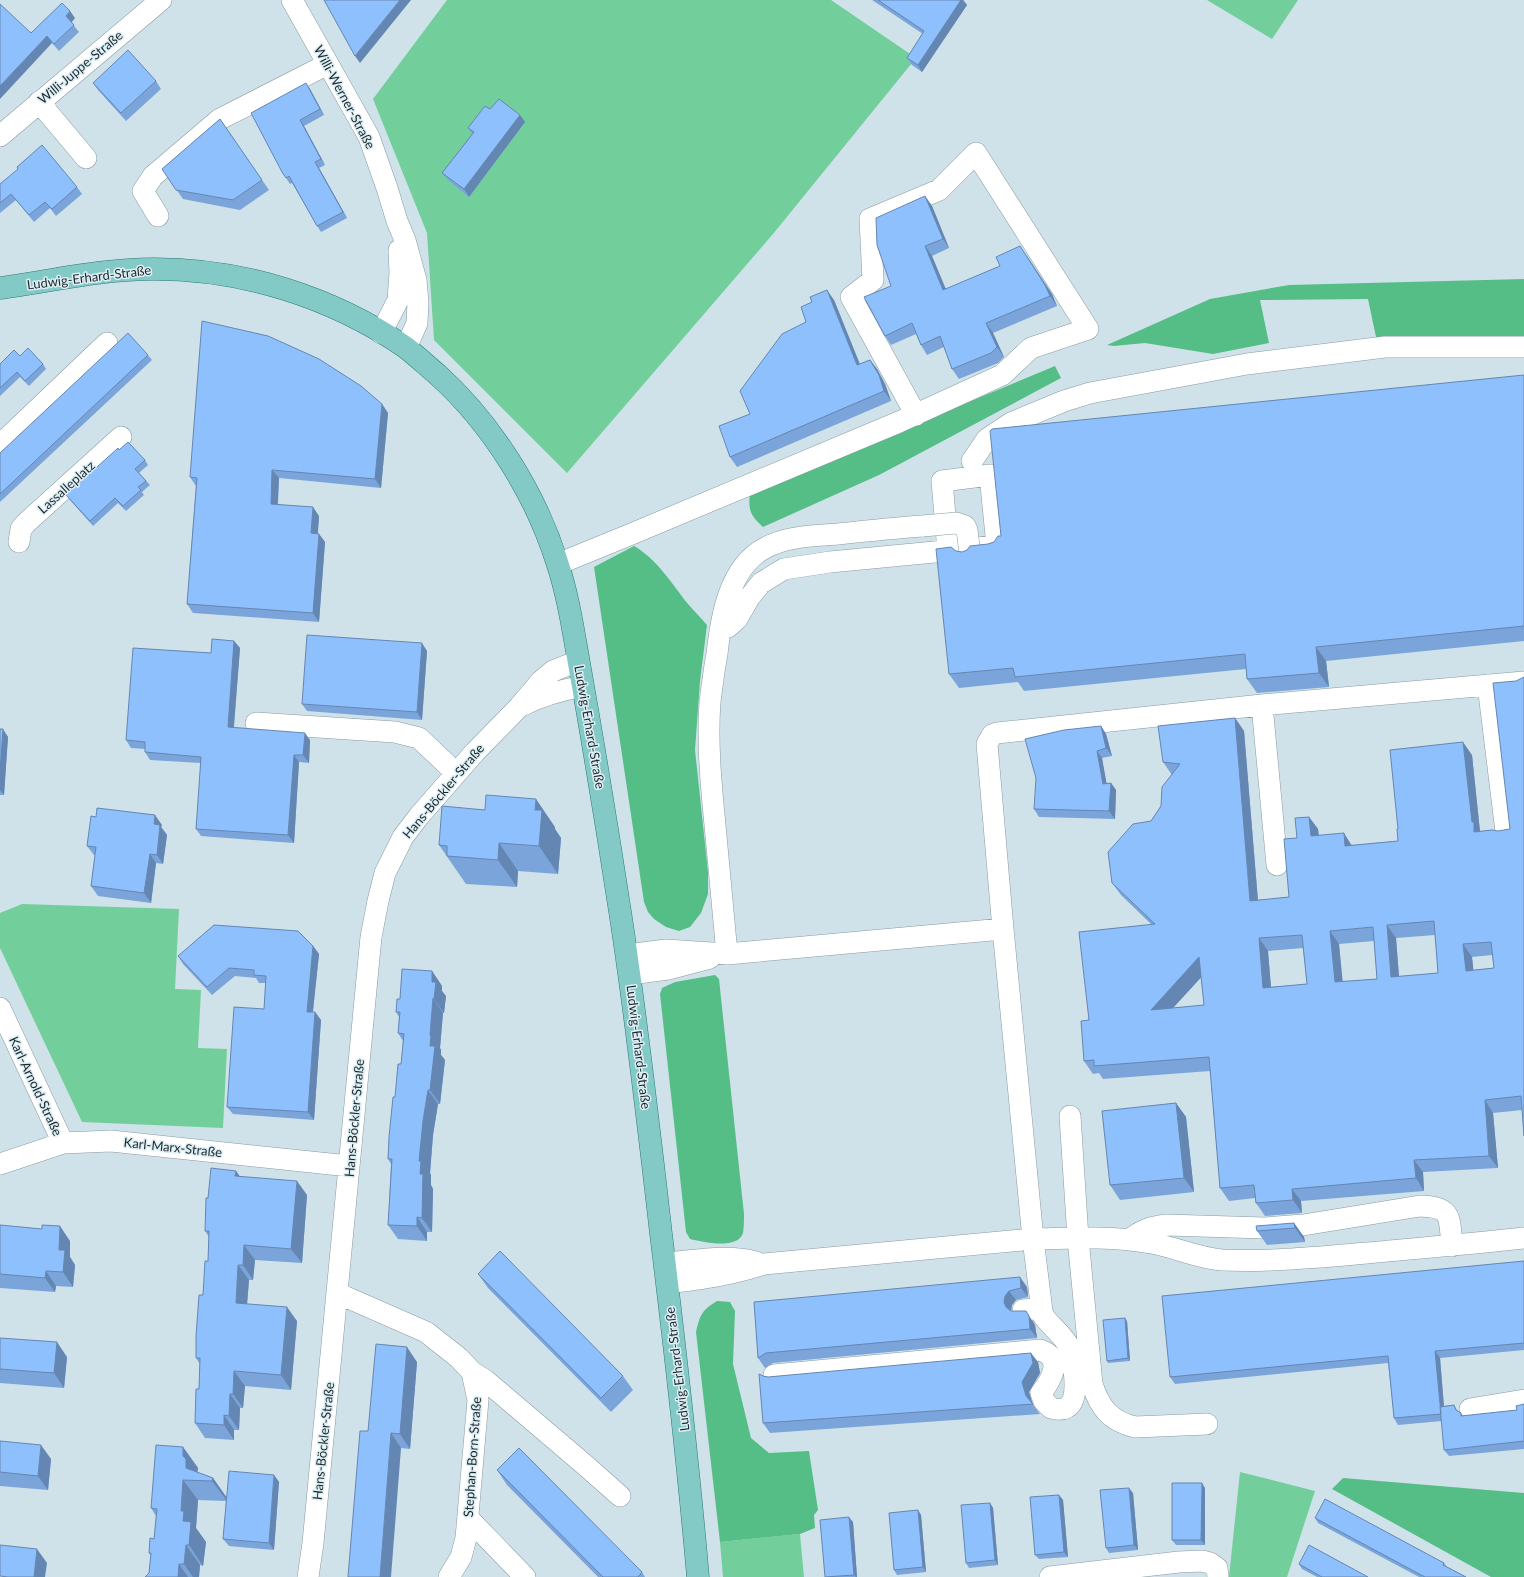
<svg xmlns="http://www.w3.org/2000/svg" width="1524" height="1577" font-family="Lato,sans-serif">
<rect width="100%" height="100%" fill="#cfe2e9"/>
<!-- green -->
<path fill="#72cf9b" d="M447 0H831L916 58 773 234 567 473 434 340 427 233 373 99Z
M1207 0H1298L1272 39Z
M22 904 179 909 175 989 201 990 198 1048 227 1049 223 1128 82 1122 0 948V913Z
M1240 1472 1315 1491 1287 1577H1229Z
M800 1534 804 1577H723L720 1542Z"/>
<!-- forest -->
<path fill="#55be86" d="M1524 279V336L1376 337 1368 299 1260 300 1269 343 1213 354 1145 343 1114 346 1107 345 1210 299 1289 285Z
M1055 366 1061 378 879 475 763 527C750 515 748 510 750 493Z
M634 546C657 559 672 584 688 604 694 611 701 618 707 625L700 681 695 750 708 872V894L701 913 690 927 679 931 666 927 654 919 648 912 644 902 594 567Z
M715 975 719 979 744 1214C744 1220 744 1228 743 1233 738 1250 702 1242 690 1239L686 1232 660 994 662 988 675 982Z
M717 1301 730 1302 735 1311 733 1364 751 1438 769 1453 809 1451 818 1510 814 1515 815 1528 800 1534 720 1542 696 1332C700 1315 702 1310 717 1301Z
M1343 1478 1524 1493V1577H1491L1332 1489Z"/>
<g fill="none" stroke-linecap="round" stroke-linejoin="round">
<!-- minor casing -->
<g stroke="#899ba2" stroke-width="22">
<path id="minor" d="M292 0 369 137 387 188 397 221 405 240 416 280 418 302 417 323 406 348
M39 102 86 158
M0 136 161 0
M158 216 143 191 153 176 220 119 328 64
M381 333 398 300 400 273 399 250
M0 445 107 343
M972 461 987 439 1011 423 1064 401 1090 393 1247 364 1385 347H1524
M19 542 21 529 26 523 121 437
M558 564 629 535 899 422 1002 375 1031 348 1088 329 976 153 939 190 870 219 873 280 851 297 916 415
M720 630 728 627 737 619 749 598 761 583 784 569 830 562 997 546 990 475 942 481 948 551
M1488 685 1506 832
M523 705C543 695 562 690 583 686
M1262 705 1277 865
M256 723 395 732 419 738 456 773
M1003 929 987 744 992 735 997 733 1262 705 1524 682
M727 954C723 911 719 868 715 825 711 784 707 743 710 702 712 686 714 670 717 654 721 617 729 567 765 548 787 536 814 536 838 534 866 531 895 528 923 526
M627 955 666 950 727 954 1003 929 1033 1239 1042 1311 1044 1317C1052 1327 1064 1336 1070 1348 1073 1355 1073 1362 1074 1370 1076 1387 1078 1416 1051 1408L1044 1401 1041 1393C1052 1379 1064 1358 1040 1350L774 1375
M630 974 668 969 710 958
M0 1008 63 1143
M1070 1116 1078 1238 1092 1384C1100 1408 1110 1421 1135 1427L1207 1424
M0 1164 63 1143 111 1141 349 1166
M1129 1240C1141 1230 1151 1227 1166 1225L1265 1228 1303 1225 1420 1206C1453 1207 1449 1217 1452 1246
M665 1263C694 1261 727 1254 756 1262
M667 1283C700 1279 732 1275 764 1264L1033 1239C1072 1238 1112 1236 1151 1243 1175 1247 1197 1258 1222 1260 1270 1262 1319 1257 1367 1253 1419 1248 1472 1244 1524 1238
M337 1293 426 1332 459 1358 472 1372 478 1400 466 1538 461 1557 449 1577
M1023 1310 1034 1309 1041 1306
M472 1372 485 1380 585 1465 620 1496
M1470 1409 1524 1400
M468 1518 525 1577
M308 1577 313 1543 371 937 378 901 385 873 403 837 419 816 475 752 519 707 541 681 553 671 578 661
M1050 1577 1179 1562 1202 1561 1210 1563 1217 1568 1218 1577"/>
</g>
<!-- major casing -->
<g stroke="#2a7a77" stroke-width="23">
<path id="major" d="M0 288C51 281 102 269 154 269 243 269 332 297 405 347 417 356 427 366 438 375 492 424 535 493 557 562 568 595 573 629 579 663 594 748 608 833 621 918 637 1023 649 1129 661 1234 675 1348 688 1463 698 1577"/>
</g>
<!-- minor -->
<use href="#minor" stroke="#fff" stroke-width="21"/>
<!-- major -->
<use href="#major" stroke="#83cac7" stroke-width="22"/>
<!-- minor-bridge casing -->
<g stroke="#899ba2" stroke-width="22" stroke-linecap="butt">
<path id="minor-bridge" d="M923 526 956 523 965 526 967 530 970 554"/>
</g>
<!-- minor-bridge -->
<use href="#minor-bridge" stroke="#fff" stroke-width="21"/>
</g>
<!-- wall -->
<path fill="#7ba5da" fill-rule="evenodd" d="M872 0H963L967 5 922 72 912 65 907 58 923 34Z
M75 18 71 22 79 32 59 51 52 43 31 33Z
M156 81 161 89 126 121 98 90 93 83Z
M310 89 324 115 304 126 325 165 319 168 347 218 321 232 317 226 292 183 290 184 282 172Z
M490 109 520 115 525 122 469 197 448 180 442 173 472 134 468 128Z
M220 119 269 190 240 210 183 199 162 169Z
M0 184 77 187 82 194 56 216 50 208 34 222 16 200 0 213Z
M925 196 932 206 949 248 932 256 946 289 1027 256 1052 294 1057 306 993 333 1004 357 998 363 959 379 952 369 944 347 927 355 921 345 916 334 891 345 885 336 891 286Z
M834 300 860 364 870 360 877 369 885 384 891 401 737 467 730 457 750 414Z
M148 355 152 360 0 502V453Z
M20 356 43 364 46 369 29 386 20 377 0 396V364Z
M1524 375V641L1326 661 1329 687 1257 693 1247 679 1246 669 1024 691 1018 682 959 688 949 674 956 551 962 552 988 544 994 542 1001 536Z
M382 404 388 413 381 488 279 478 278 505 319 516 318 533 319 534 325 542 319 622 193 613 187 604 196 486 190 477Z
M119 450 145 460 148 465 139 473 150 485 142 492 144 495 126 511 118 503 93 526 70 500 66 495Z
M234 641 240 648 234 728 310 740 309 763 299 762 294 843 201 836 196 829 201 763 150 760 145 752V749L131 748 126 740 211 653Z
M427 651 422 720 307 711 302 704Z
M1516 681 1522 1110 1493 1113 1498 1168 1423 1172 1424 1191 1301 1201 1302 1213 1265 1216 1256 1203 1255 1198 1229 1201 1220 1188 1210 1071 1103 1079 1099 1073 1093 1074 1084 1061 1089 1020 1151 924 1121 895 1112 883 1151 821 1161 806 1172 775 1163 762 1235 718 1244 731 1258 900 1289 897 1297 838 1309 817 1318 829 1319 836 1352 845 1398 841V829L1472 755 1480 831H1498L1510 829ZM1435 935 1438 973 1399 977 1396 938ZM1374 941 1377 979 1342 982 1339 944ZM1303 948 1307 984 1271 987 1268 951ZM1492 955 1494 968 1473 970 1472 957ZM1201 977 1204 1005 1173 1008Z
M1101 726 1106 734 1112 756 1102 758 1106 783H1111L1116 790 1115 819 1039 817 1034 809Z
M0 729 8 737 4 795H0Z
M162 825 161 827 167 835 163 864 156 863 151 903 98 896 91 886 95 855H94L87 846Z
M555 827V829L561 838 558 874 518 871 517 887 466 884 439 845Z
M313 946 319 954 313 1012H315L321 1020 314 1120 233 1114 227 1107 264 1009 266 983H259L256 978 235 976 212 995 183 964 178 956Z
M432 971 442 986V991L446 996 444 1013H443L440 1048 441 1050V1055L445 1060 440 1104H438L433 1135 430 1173 431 1175V1185L433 1189 432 1232H427V1241L398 1239 388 1225 391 1164 388 1159 395 1097 401 1064 403 1041 398 1033 399 1017 396 1012 400 999Z
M1176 1103 1186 1117 1194 1192 1120 1200 1110 1185Z
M236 1171 239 1176 307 1195 302 1263 255 1260 253 1280H249L247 1304 297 1321 291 1390 245 1386 243 1408H240L239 1430H234V1440L205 1438 195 1423 199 1389 200 1364 196 1358 208 1261 209 1237 205 1231Z
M1294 1223 1304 1237 1305 1242 1267 1245 1257 1231Z
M0 1225 70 1241V1257L75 1265 73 1287 56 1286 55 1292 0 1288Z
M1524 1261V1350L1440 1358 1444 1406 1454 1405 1458 1412 1461 1413 1463 1416 1517 1410 1524 1404V1449L1449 1456 1444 1450 1442 1421 1398 1425 1394 1418 1388 1363 1175 1384 1170 1377Z
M478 1274 623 1376 633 1390 611 1412 488 1288Z
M1027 1287 1028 1297 1016 1300 1012 1305 1011 1311 1033 1321 1035 1325 1037 1338 773 1363 765 1368 758 1358 754 1302Z
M1127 1321 1130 1361 1108 1363 1107 1361Z
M0 1338 67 1357 64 1388 0 1383Z
M417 1362 410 1449 401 1448 368 1431Z
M1038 1362 1040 1373 1029 1392 1032 1403 1040 1414 770 1433 763 1423V1376L768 1377Z
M0 1441 51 1459 48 1490 0 1486Z
M183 1447 198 1468 197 1472 213 1478 227 1498 274 1475 279 1482 274 1550 229 1546 223 1539 226 1501 198 1500 196 1528 206 1542 203 1566 200 1565 199 1577H145L149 1573 151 1556 149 1553 154 1539 156 1516 151 1508Z
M497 1470 642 1572 645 1577H598L507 1485Z
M1205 1488V1545H1176L1172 1540Z
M1133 1493 1138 1550 1109 1553 1106 1548Z
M1059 1495 1063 1500 1068 1557 1039 1559 1035 1555Z
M990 1503 993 1508 998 1565 969 1568 966 1563Z
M918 1510 921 1515 926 1572 897 1575 894 1570Z
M1315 1518 1444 1563 1447 1567 1466 1577H1419L1318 1523Z
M853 1522 857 1577H825Z
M1299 1564 1368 1577H1317L1302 1569Z"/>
<!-- shaded-wall -->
<path fill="#6486b2" d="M400 0H411L360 63 355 56Z
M961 0H963L967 5 922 72 918 65Z
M70 11 75 18 71 23 66 16Z
M47 36 52 43 0 99V86Z
M306 83 310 89 324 115 320 109Z
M520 115 525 122 469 197 464 189Z
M300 120 304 126 325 165 321 159Z
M315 162 319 168 347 218 343 212Z
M925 196 932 206 949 248 943 239Z
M925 246 932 256 950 300 943 290Z
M1020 246 1052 294 1057 306 1050 296Z
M827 290 834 300 864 375 857 365Z
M986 323 993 333 1004 357 997 347Z
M870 360 877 369 885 384 891 401 884 391Z
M382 404 388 413 381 488 375 479Z
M272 470 279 478 277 513 271 504Z
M313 507 319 516 317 542 311 533Z
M319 534 325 542 319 622 313 613Z
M234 641 240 648 233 735 228 727Z
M422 643 427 651 422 720 417 712Z
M1316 647 1326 661 1329 687 1319 673Z
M1235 718 1244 731 1259 914 1250 901Z
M1101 726 1106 734 1112 756 1106 748Z
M3 729 8 737 4 795 0 790V773Z
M305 733 310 740 309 763 303 755Z
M1463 742 1472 755 1480 832H1474L1472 822Z
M1097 751 1102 758 1108 791 1103 784Z
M294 755 299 762 294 843 288 835Z
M1111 783 1116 790 1115 819 1109 811Z
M536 799 555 827V829L561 838 558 874 539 846 535 810Z
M155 815 162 825 161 827 167 835 163 864 157 855 154 824Z
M1309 817 1318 829 1320 849 1311 836Z
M1344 833 1352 846H1345Z
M499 843 518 871 517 887 498 860Z
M150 854 156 863 151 903 144 893Z
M1387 925 1396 938 1400 990 1391 977Z
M1330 931 1339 944 1344 995 1335 982Z
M1259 938 1268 951 1272 1000 1263 988Z
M1463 944 1472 957 1475 984 1466 971Z
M313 946 319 954 312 1019 307 1012Z
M1199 957 1208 970 1160 1022 1151 1010Z
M432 971 442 986V991L446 996 444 1013 434 999 432 982Z
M433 998 443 1013 440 1048 441 1050V1055L445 1060 440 1104 430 1090V1035Z
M315 1012 321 1020 314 1120 308 1112Z
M428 1090 438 1104 433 1135 430 1173 431 1175V1185L433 1189 432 1232 422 1218 419 1161 423 1121Z
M1485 1100 1493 1113 1498 1168 1489 1156Z
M1176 1103 1186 1117 1194 1192 1184 1178Z
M1414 1160 1423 1172 1424 1191 1416 1178Z
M236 1171 246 1185 235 1176Z
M297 1181 307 1195 302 1263 291 1249Z
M1292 1189 1301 1201 1302 1213 1293 1200Z
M417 1217 427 1232V1241L417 1226Z
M1294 1223 1304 1237 1305 1242 1295 1228Z
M60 1226 70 1241V1257L75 1265 73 1287 63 1272 59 1250Z
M244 1245 255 1260 253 1280 243 1265Z
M238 1265 249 1280 246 1317 236 1303Z
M46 1271 56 1286 55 1292 45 1278Z
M1020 1277 1027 1287 1028 1297 1021 1288Z
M1009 1291 1016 1300 1012 1305 1011 1311 1006 1307 1004 1302 1005 1296Z
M287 1307 297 1321 291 1390 281 1375Z
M1026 1311 1035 1325 1037 1338 1030 1329Z
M1125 1318 1127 1321 1130 1361 1128 1358Z
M57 1342 67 1357 64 1388 54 1373Z
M407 1347 417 1362 410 1449 400 1434Z
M1435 1351 1440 1358 1445 1420 1441 1414Z
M1031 1353 1038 1362 1040 1373 1029 1392 1033 1405 1026 1396 1022 1382Z
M234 1371 245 1386 243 1408 233 1394Z
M230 1394 240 1408 239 1430 229 1416Z
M224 1415 234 1430V1440L224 1425Z
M391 1433 401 1448 391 1577H380Z
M41 1445 51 1459 48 1490 38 1476Z
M183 1447 198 1468 197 1475 186 1468 183 1456Z
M274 1475 279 1482 274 1550 269 1543Z
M213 1478 227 1498V1501L212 1481Z
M183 1480 198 1500 196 1528 206 1542 203 1566 189 1545 183 1521 181 1511Z
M1202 1483 1205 1488V1545L1201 1540Z
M1129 1488 1133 1493 1138 1550 1134 1545Z
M1059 1495 1063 1500 1068 1557 1064 1552Z
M990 1503 993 1508 998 1565 995 1560Z
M918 1510 921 1515 926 1572 923 1567Z
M849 1517 853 1522 857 1577H856L854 1575Z
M186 1545 200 1565 199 1577H193L184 1564Z
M37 1549 47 1563 45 1577H34Z
M179 1564 188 1577H178Z"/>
<!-- building -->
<path fill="#8fc0fe" stroke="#6486b2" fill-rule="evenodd" d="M324 0H400L355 56Z
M878 0H961L918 65 907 58 924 31Z
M62 3 70 11 66 16 74 25 54 44 47 36 0 86V4L31 33Z
M128 50 156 81 121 113 93 83Z
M306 83 320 109 300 120 321 159 315 162 343 212 317 226 289 176 286 178 282 172 251 113Z
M499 99 520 115 464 189 442 173 474 132 468 128 485 106 490 109Z
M220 119 262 180 233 200 176 190 162 169Z
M42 145 77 187 52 209 45 202 29 215 11 194 0 203V184L18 169 17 167Z
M925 196 943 239 925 246 943 290 1000 266 996 257 1020 246 1045 285 1050 296 986 323 997 347 991 353 952 369 940 336 921 345 912 323 885 336 864 297 891 286 877 245 876 218Z
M827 290 857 365 870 360 879 375 884 391 730 457 719 426 750 414 740 391 782 334 806 322 801 307 812 302 810 297Z
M202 321 268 336 319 359 361 386 382 404 375 479 272 470 271 504 313 507 311 533 319 534 313 613 187 604 197 478 190 477Z
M128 333 148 355 0 494V453Z
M28 348 43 364 25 381 17 372 0 388V364L14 350 20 356Z
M1524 375V626L1316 647 1319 673 1247 679 1245 654 1015 677 1013 668 949 674 936 549 951 547 956 551 962 552 967 550 970 546 988 544 994 542 998 536H1001L990 431 992 429Z
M128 442 145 460 135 469 146 481 138 487 141 490 123 506 115 498 90 521 66 495 118 448 119 450Z
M307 635 422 643 417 712 302 704Z
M212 639 234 641 228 727 305 733 303 755H294L288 835 196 829 201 757 145 752V742L126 740 133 648 211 653Z
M1524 677V1136L1521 1096 1485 1100 1489 1156 1414 1160 1416 1178 1292 1189 1293 1200 1256 1203 1254 1185 1220 1188 1209 1057 1094 1066V1060L1084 1061 1081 1021 1089 1020 1079 932 1155 924 1112 883 1108 852 1133 824 1151 821 1161 806 1162 787 1180 764 1163 762 1158 726 1235 718 1250 901 1289 897 1284 839 1297 838 1295 818 1309 817 1311 836 1344 833 1345 846 1398 841 1397 829H1398L1390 750 1463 742 1472 822H1474V832L1492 830 1498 831 1510 829 1493 683 1516 681ZM1434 921 1438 973 1391 977 1387 925ZM1373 927 1377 979 1335 982 1330 931ZM1302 935 1307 984 1263 988 1259 938ZM1491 942 1494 968 1466 971 1463 944ZM1199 957 1204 1005 1151 1010Z
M1101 726 1106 748 1097 751 1103 784 1111 783 1109 811 1034 809 1036 778 1025 739 1064 730Z
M0 729H3L0 773Z
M486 795 536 799 535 810H542L539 846 499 843 498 860 447 856V846L439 845 442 806 485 810Z
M97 808 155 815 154 824 160 825 157 855 150 854 144 893 91 886 96 847 87 846 91 816 96 817Z
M214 925 298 931 313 946 307 1012H315L308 1112 227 1107 234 1007 264 1009 266 976 254 975V970L229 968 207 987 178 956Z
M402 969 432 971V982H436L434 999 433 998 430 1035 431 1036 430 1046H435L430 1090H428L423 1121 419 1161H421L420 1174H423L422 1218 417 1217V1226L388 1225 392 1159H388L389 1137 393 1097H395L398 1064H401L404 1034 398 1033 400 1012H396L397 999H400Z
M1176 1103 1184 1178 1110 1185 1102 1111Z
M211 1168 236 1171 235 1176 297 1181 291 1249 244 1245 243 1265H238L236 1303 287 1307 281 1375 234 1371 233 1394H230L229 1416 224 1415V1425L195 1423 196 1389H199L200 1358H196V1336L199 1295H203L205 1261H208L209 1231H205L206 1198H208Z
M1294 1223 1295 1228 1257 1231 1256 1226Z
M0 1225 42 1229V1225L60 1226 59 1250H65L63 1272 46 1271 45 1278 0 1274Z
M500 1251 623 1376 601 1398 478 1274Z
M1524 1261V1343L1435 1351 1441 1414 1394 1418 1388 1356 1170 1377 1162 1296Z
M1020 1277 1021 1288 1009 1291 1005 1296 1004 1302 1006 1307 1011 1311H1026L1029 1316 1030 1329 766 1353 758 1358 754 1302Z
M1125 1318 1128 1358 1107 1361 1103 1320Z
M0 1338 57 1342 54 1373 0 1369Z
M376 1344 407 1347 400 1434 391 1433 380 1577H348L360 1431H368Z
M1031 1353 1033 1363 1022 1382 1026 1396 1033 1404 763 1423 759 1374 763 1376 768 1377Z
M1524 1404V1441L1444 1450 1440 1407 1454 1405 1456 1410 1461 1413V1416L1517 1410 1516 1406Z
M0 1441 41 1445 38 1476 0 1472Z
M156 1445 183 1447V1456L186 1459V1468L213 1478 212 1481 183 1480 181 1511H184L183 1521 191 1522 189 1545H186L184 1564H179L178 1577H145L149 1573 151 1553H149L150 1538 154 1539 157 1509 151 1508Z
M519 1448 642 1572 638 1577H603L497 1470Z
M229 1471 274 1475 269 1543 223 1539Z
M1172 1483H1202L1201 1540H1172Z
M1129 1488 1134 1545 1106 1548 1100 1490Z
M1059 1495 1064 1552 1035 1555 1030 1497Z
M1325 1499 1444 1563 1443 1565 1466 1577H1425L1315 1518Z
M990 1503 995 1560 966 1563 961 1505Z
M918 1510 923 1567 894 1570 889 1513Z
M849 1517 854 1575 825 1577 820 1520Z
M0 1545 37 1549 34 1577H8L0 1576Z
M1309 1545 1368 1577H1322L1299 1564Z"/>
<g text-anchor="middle" stroke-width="3" stroke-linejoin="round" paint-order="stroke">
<!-- street labels -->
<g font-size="13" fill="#1f2628" stroke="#dceff6">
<text transform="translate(80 67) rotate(-40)" y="5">Willi-Juppe-Straße</text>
<text transform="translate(345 97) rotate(62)" y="5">Willi-Werner-Straße</text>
<text transform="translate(89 277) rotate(-7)" y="5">Ludwig-Erhard-Straße</text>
<text transform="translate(66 487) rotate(-42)" y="5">Lassalleplatz</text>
<text transform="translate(590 727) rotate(80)" y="5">Ludwig-Erhard-Straße</text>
<text transform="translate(443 791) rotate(-50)" y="5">Hans-Böckler-Straße</text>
<text transform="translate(639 1047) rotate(83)" y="5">Ludwig-Erhard-Straße</text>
<text transform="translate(36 1086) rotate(65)" y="5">Karl-Arnold-Straße</text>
<text transform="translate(354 1118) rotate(-85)" y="5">Hans-Böckler-Straße</text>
<text transform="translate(173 1147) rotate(6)" y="5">Karl-Marx-Straße</text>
<text transform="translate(677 1369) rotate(-97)" y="5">Ludwig-Erhard-Straße</text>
<text transform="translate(323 1441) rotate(-84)" y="5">Hans-Böckler-Straße</text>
<text transform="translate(472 1457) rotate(-86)" y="5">Stephan-Born-Straße</text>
</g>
</g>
</svg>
